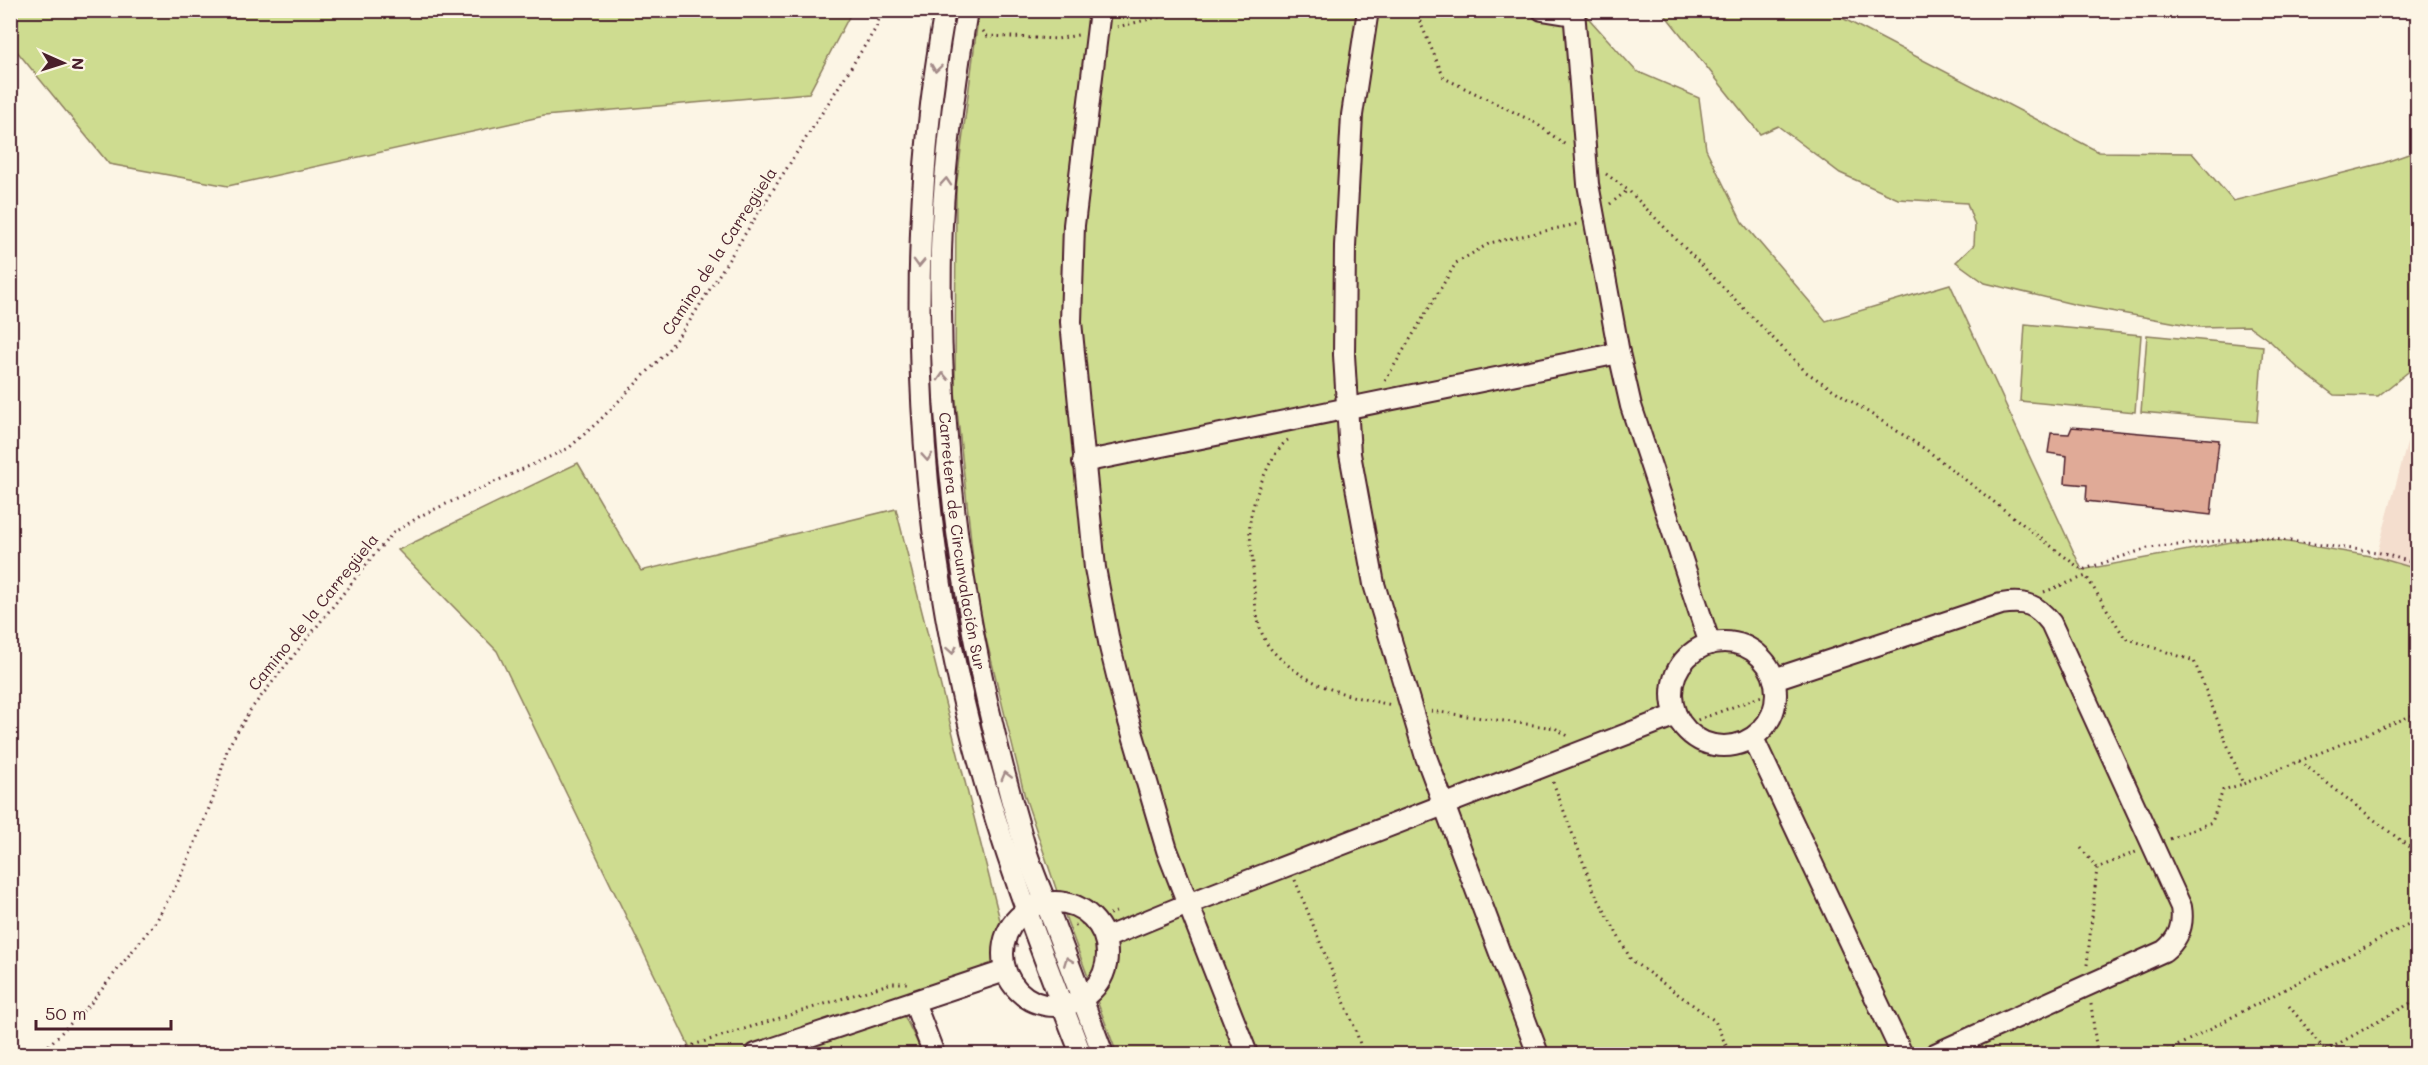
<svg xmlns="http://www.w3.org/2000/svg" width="2428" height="1065" font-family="Mali,sans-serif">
<rect width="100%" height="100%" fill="#fcf5e5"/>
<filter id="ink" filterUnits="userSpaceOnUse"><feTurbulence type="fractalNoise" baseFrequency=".0167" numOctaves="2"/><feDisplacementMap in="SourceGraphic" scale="12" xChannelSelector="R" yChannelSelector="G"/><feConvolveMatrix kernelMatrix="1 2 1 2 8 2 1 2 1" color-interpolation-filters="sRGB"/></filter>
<g filter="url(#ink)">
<!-- built -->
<path fill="#f4dece" d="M2417 407V569L2376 557Z"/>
<!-- green -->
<path fill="#cedc90" stroke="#8c7e5e" stroke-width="1.5" d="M10 11 11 10 852 11 809 93 544 116 228 186 109 164 11 44Z
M979 11H1582L1636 71 1699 98 1706 149 1742 222 1826 321 1950 284 2082 570 2258 537 2376 557 2417 569V1054H1117L1067 921 1025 797 978 606 955 391 956 188Z
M1662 11H1829L2099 152 2192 153 2233 201 2383 163 2417 151V365L2378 396 2334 395 2299 369 2271 342 2249 326 2199 327 2077 305 1985 283 1956 262 1974 245 1975 226 1967 203 1898 199 1840 173 1778 126 1760 134Z
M2025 324 2141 335 2135 412 2020 401Z
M2147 335 2263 346 2257 422 2141 412Z
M578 463 641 571 896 509 1004 936 1018 974 900 1007 923 1054H693L497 651 398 550Z"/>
<!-- building -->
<path fill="#e0aa97" stroke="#4a1f2b" stroke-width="1.5" d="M2072 427 2219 440 2211 515 2086 501 2087 485 2065 483 2067 456 2048 453 2051 433 2069 434Z"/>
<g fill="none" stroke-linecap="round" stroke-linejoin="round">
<!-- minor casing -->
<g stroke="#4a1f2b" stroke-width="24">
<g id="minor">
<path d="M945 10C904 239 913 499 969 724 997 838 1039 946 1081 1054"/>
<path id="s1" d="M967 10C954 89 943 171 941 251 937 451 967 651 1024 844 1031 869 1043 894 1052 919 1069 964 1086 1009 1103 1054"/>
<path d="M1100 10 1074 225 1071 322 1095 568 1110 647 1125 708 1167 850 1247 1054"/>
<path d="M1368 10 1352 115 1345 246 1344 355 1350 454 1374 584 1426 757 1538 1054"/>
<path d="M1542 10 1573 15"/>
<path d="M1574 10 1588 184 1619 353 1631 406 1710 644"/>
<path d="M1083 462 1619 353"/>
<circle cx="1724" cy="694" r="52"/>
<path d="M1774 679 2001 604C2025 600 2036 604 2051 623L2181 907C2184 925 2179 939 2164 951L1935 1054"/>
<path d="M1753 738 1902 1054"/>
<circle cx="1055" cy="954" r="52"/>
<path d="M1105 938 1188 904 1676 715"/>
<path d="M914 1002 934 1054"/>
<path d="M756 1054 1005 971"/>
</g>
</g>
<!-- path -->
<path stroke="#4a1f2b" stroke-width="3" stroke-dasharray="1.5 4.5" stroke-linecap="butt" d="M1415 10 1444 78 1534 122 1567 146
M1117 27 1188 10
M983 31 987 36 1057 39 1078 35
M1606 174 1628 190 1806 372 1928 451 2082 570 2148 548 2258 537 2377 552 2418 564
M1610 204 1628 190
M1385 381 1456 263 1490 243 1577 224
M1288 440C1271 451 1252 501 1250 522 1249 532 1251 544 1252 554 1255 581 1252 615 1265 640 1268 647 1277 656 1283 661 1315 689 1352 697 1392 705
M2044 592 2086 576 2125 638 2194 661 2243 784 2418 713
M1431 711 1555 728 1568 736
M1692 722 1765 695
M2299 761 2418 854
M1553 782 1594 891 1631 960 1715 1021 1728 1050 1740 1054
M2170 839 2212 822 2223 790 2243 784
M2081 848 2097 868 2136 852
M1295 880 1356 1031 1363 1054
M1075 925 1116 912
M1006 952 1020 943
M2087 965 2097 868
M2091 1004 2097 1054
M2289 1006 2328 1054
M40 1054 91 1003 157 920 183 872 214 796 228 747 251 709 373 556 393 533 422 515 569 448 600 420 665 354 689 322 876 28 882 10
M664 1054 892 983H907
M2162 1054 2418 919
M2320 1054 2418 999"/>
<!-- minor -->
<use href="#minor" stroke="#fcf5e5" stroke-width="20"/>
</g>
<!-- one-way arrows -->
<defs><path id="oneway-chevron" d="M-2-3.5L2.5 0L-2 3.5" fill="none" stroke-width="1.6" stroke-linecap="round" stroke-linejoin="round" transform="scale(1.5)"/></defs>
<g stroke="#a38a88">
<use href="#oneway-chevron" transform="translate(936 68) rotate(98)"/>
<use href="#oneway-chevron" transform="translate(946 182) rotate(-86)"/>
<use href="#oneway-chevron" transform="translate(919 263) rotate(92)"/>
<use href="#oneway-chevron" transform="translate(943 377) rotate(-93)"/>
<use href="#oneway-chevron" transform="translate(927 457) rotate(86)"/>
<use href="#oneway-chevron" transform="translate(952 650) rotate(80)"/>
<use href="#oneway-chevron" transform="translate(1006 776) rotate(-105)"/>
<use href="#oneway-chevron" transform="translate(1068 961) rotate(-111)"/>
</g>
</g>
<g text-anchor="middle" stroke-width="6" stroke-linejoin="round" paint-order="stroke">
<!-- street labels -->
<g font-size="16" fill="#4a1f2b" stroke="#fcf5e5">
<text transform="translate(719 251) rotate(-57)" y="6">Camino de la Carregüela</text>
<text dy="6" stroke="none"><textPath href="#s1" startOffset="534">Carretera de Circunvalación Sur</textPath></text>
<text transform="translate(313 612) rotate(-51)" y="6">Camino de la Carregüela</text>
</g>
</g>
<!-- margin -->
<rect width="2428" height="1065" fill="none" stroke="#fcf5e5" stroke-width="36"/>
<rect x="18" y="18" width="2392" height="1029" fill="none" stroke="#4a1f2b" stroke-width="2" filter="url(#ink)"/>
<!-- north arrow -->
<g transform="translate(63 63) rotate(93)" stroke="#fcf5e5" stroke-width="4.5" paint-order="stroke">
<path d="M0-4.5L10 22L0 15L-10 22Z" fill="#4a1f2b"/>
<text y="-9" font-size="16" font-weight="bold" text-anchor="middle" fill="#4a1f2b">N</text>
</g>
<!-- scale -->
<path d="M36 1020v9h135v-9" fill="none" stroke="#4a1f2b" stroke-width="3"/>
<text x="45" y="1020" font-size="18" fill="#4a1f2b" stroke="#fcf5e5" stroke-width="4.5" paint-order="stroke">50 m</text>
</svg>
